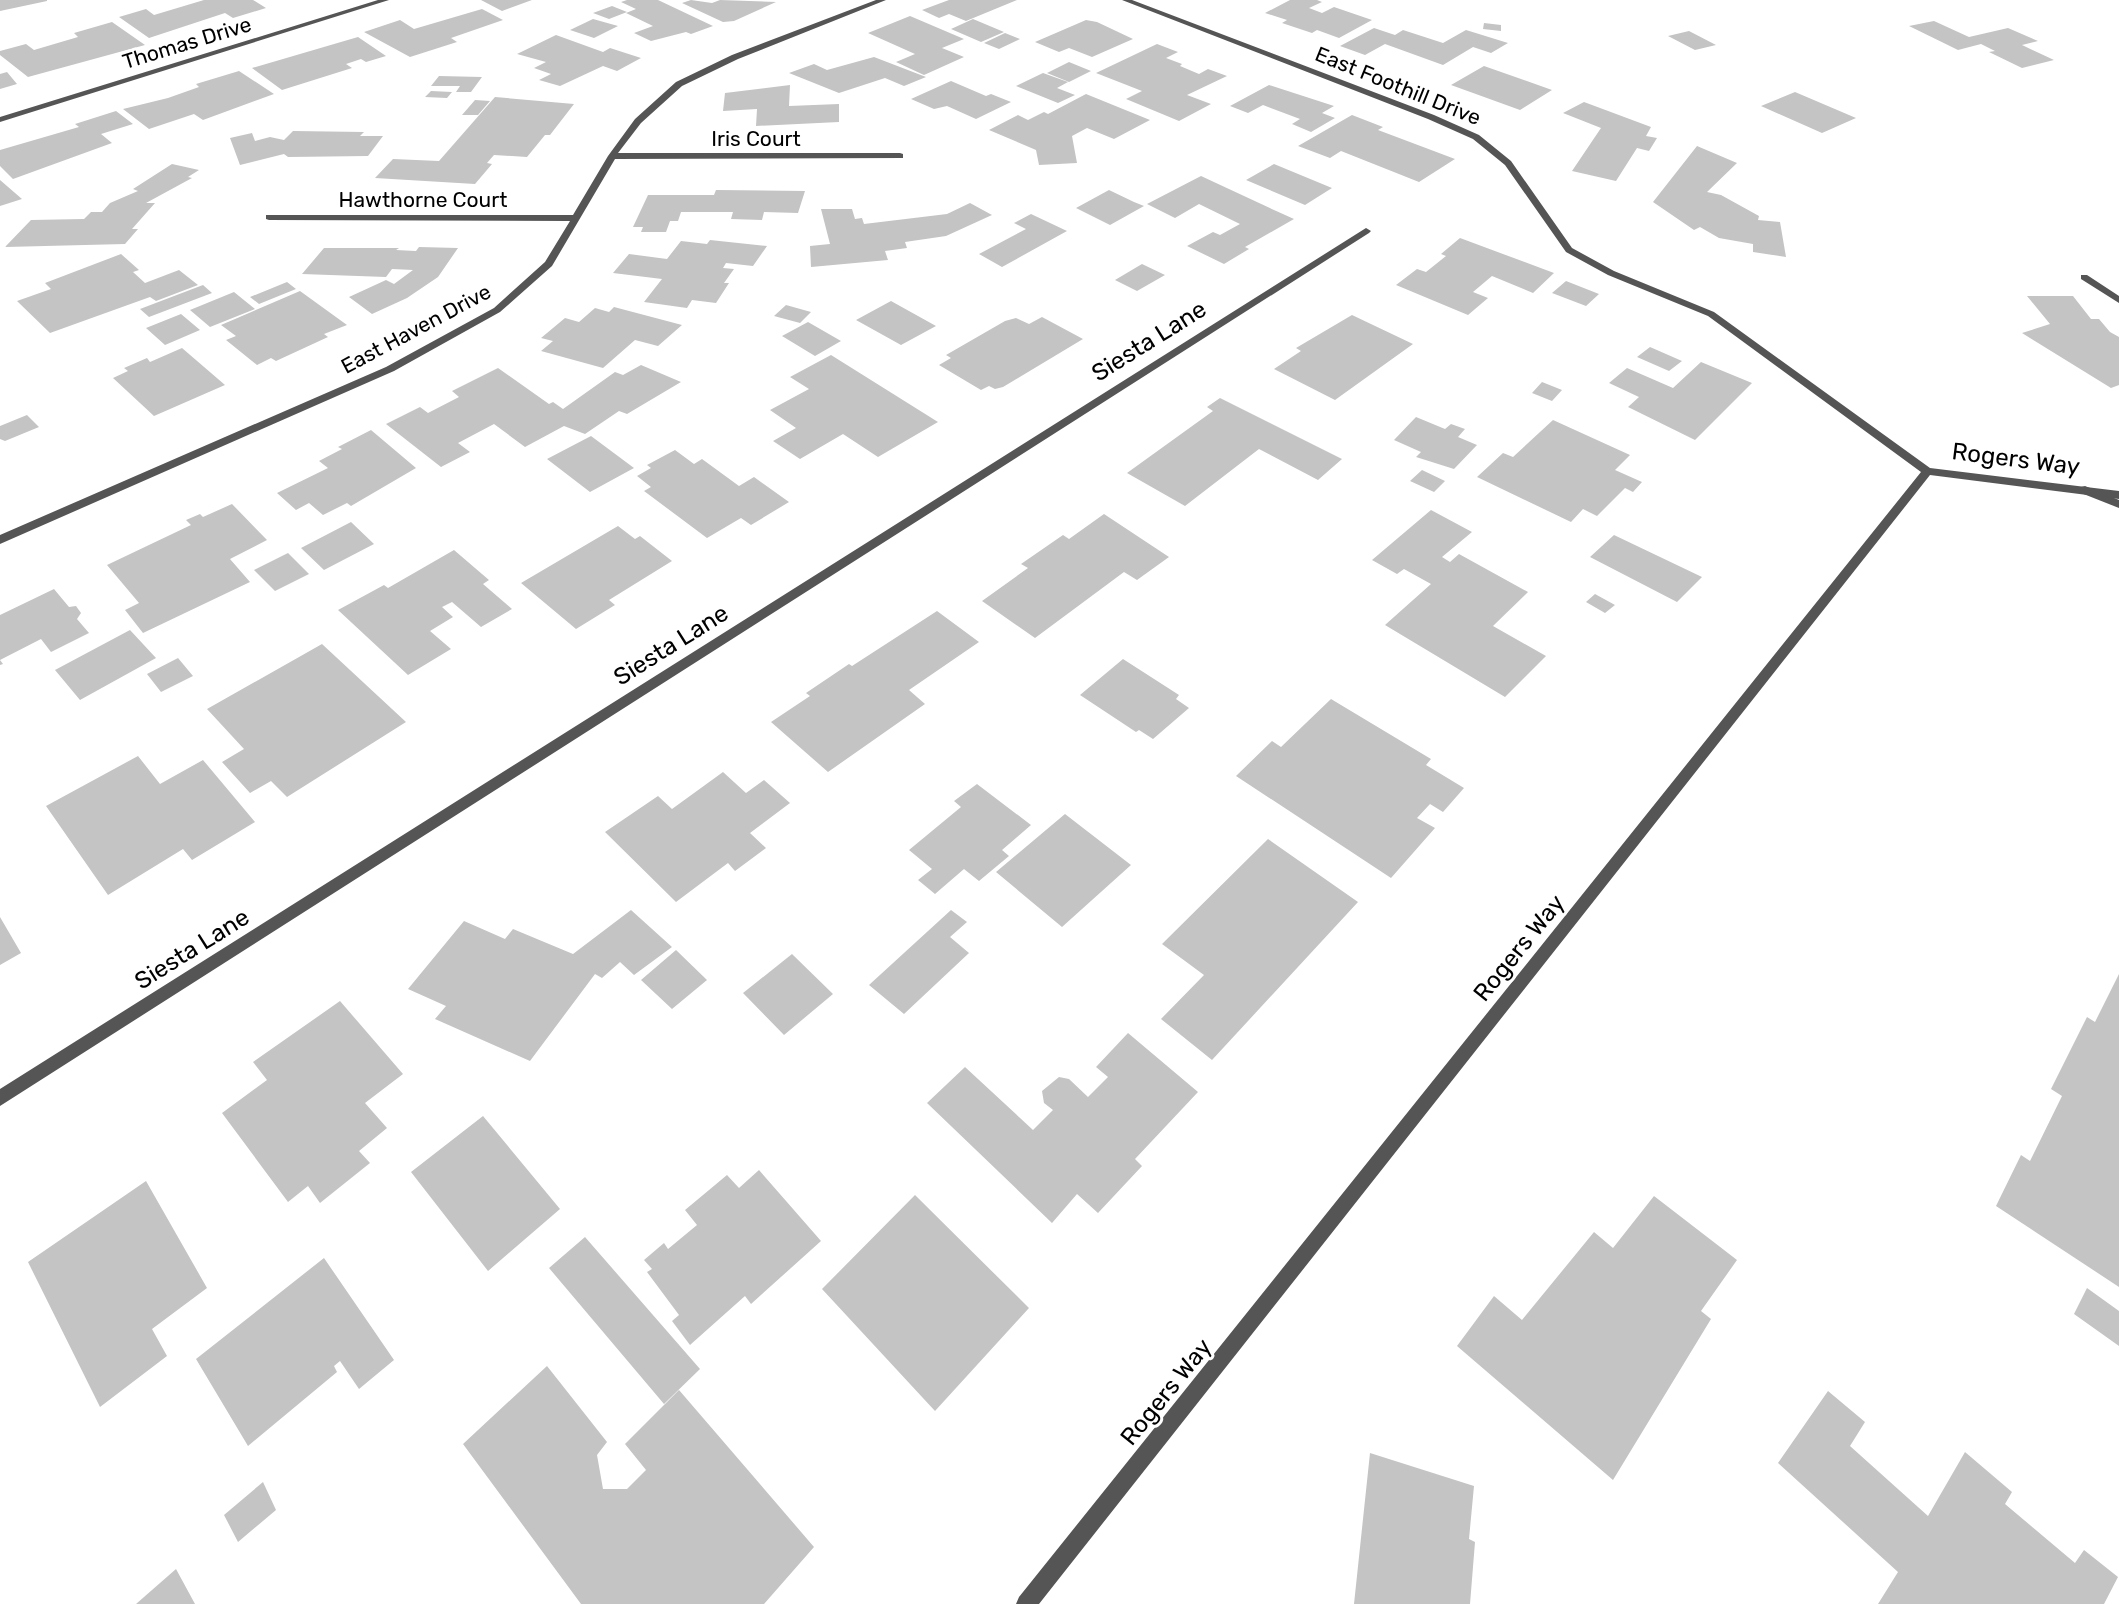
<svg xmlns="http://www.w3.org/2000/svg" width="2119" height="1604" font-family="Rubik,sans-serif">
<rect width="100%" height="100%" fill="#fff"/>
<!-- building -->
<path fill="#c4c4c4" d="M0 0H47V1L0 11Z
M204 0H253L266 8 233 18 225 13 149 38 119 17 146 9 154 15Z
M481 0H532L502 11Z
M627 0H658L713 26 691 34 686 32 651 41 634 33 653 26 626 13 636 9 621 2Z
M691 0 712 3 720 0 776 2 734 21 723 22 682 3Z
M949 0H1017L966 21 949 14 939 18 922 10Z
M1290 0H1317L1322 2 1309 8 1322 13 1334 7 1372 20 1339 38 1317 30 1312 33 1282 23 1287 20 1265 13Z
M612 6 627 12 609 19 593 13Z
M482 9 503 20 451 38 457 42 410 57 364 32 400 20 414 29Z
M910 16 964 39 942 48 964 57 924 75 896 62 915 54 868 33Z
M593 19 618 26 594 38 570 30Z
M973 19 1004 32 981 42 951 29Z
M1086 20 1097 22 1133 39 1092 57 1069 48 1059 52 1035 42Z
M1934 21 1969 37 2008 28 2038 41 2022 45 2054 60 2022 68 1989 52 1995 51 1981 44 1958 50 1909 26Z
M112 22 145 45 28 77 0 55V51L26 44 34 50 78 37 74 33Z
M1484 23 1501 25V31L1483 29Z
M1374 28 1395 35 1403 30 1443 43 1466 30 1508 43 1491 53 1473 47 1443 65 1385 44 1365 55 1340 46Z
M1689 31 1716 45 1695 50 1668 36Z
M1005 33 1020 39 999 49 984 43Z
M556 35 603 52 610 48 641 58 617 71 603 66 560 86 539 80 551 74 534 68 546 62 517 54Z
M358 37 386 56 366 62 361 59 346 64 352 68 282 90 252 68Z
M1157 44 1178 52 1166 58 1182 64 1180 66 1199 74 1208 69 1227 76 1187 95 1211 104 1179 121 1126 99 1142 91 1096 73Z
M874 57 926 77 904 86 885 78 839 93 789 73 814 64 827 70Z
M1069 62 1091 71 1069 82 1047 73Z
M1484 66 1552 90 1520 110 1451 85Z
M239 71 274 94 203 120 194 114 149 129 123 109 168 98 199 87 196 84Z
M7 72 17 84 0 89V74Z
M1043 73 1068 82 1057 88 1075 95 1058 103 1016 86Z
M439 76 482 77 471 92H456L460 86H431Z
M951 81 986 96 991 94 1011 102 976 119 947 106 934 109 911 99Z
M790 85 789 106 839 104V122L756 126 757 109 723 111 725 93Z
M1269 85 1334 106 1322 113 1335 118 1311 132 1292 124 1300 119 1263 105 1248 113 1230 106Z
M431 91 452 92 447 98 425 97Z
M1795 92 1856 118 1822 133 1761 106Z
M1086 94 1150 120 1114 139 1087 128 1072 136 1077 163 1039 165 1036 150 989 130 1018 115 1028 120 1044 112 1048 114Z
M495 97 574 104 550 135H545L527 157 494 155 487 163 492 164 475 184 375 178 393 159 439 161Z
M475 100 490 101 478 115H462Z
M1584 102 1651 127 1646 136 1657 138 1649 151 1637 148 1616 181 1572 171 1601 128 1563 113Z
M116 111 133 124 101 134 112 143 13 179 0 166V150L79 127 75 124Z
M1352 115 1383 127 1378 130 1455 159 1419 182 1341 151 1330 158 1298 146Z
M293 131 364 132 360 136H383L368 156 288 157 284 154 240 165 230 138 252 133 255 141 270 137 284 140Z
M1697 146 1737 163 1707 192 1721 195 1759 216 1758 220 1780 222 1786 257 1753 252V244L1719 238 1700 227 1694 230 1653 202Z
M172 164 199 170 188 177 192 178 146 203H155L132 229H138L125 244 5 247 31 220 84 219 91 212H102L110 203 138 191 133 189Z
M1274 164 1332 188 1305 205 1246 180Z
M1201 176 1274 210 1294 219 1245 247 1249 249 1224 264 1187 246 1213 232 1220 235 1240 224 1199 204 1175 218 1147 204Z
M0 180 22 199 0 206Z
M716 190 805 191 798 213 764 212 762 220 731 219 733 212H681L678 221H670L666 232H641L643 227H633L648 195H714Z
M1109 190 1134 202 1144 206 1110 225 1076 208Z
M970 203 992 215 946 236 905 242 907 248 885 251 888 260 811 267 810 246 830 244 821 209H852L855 219 862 218 864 224 947 214Z
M1031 214 1067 231 1002 267 979 254 1026 229 1014 223Z
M1460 238 1554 273 1533 293 1492 276 1473 292 1488 298 1468 315 1396 285 1417 269 1426 272 1446 256 1441 254Z
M710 240 767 246 753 266 726 263 723 268 734 269 724 283H729L716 303 692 300 687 308 644 302 662 279 613 273 629 254 667 259 681 241 707 244Z
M419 247 458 248 438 277 407 298 372 314 349 297 386 280 394 284 413 270 392 269 386 277 302 274 324 248H399L396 250 416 251Z
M121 254 139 270 133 272 145 283 179 270 198 285 156 301 150 297 50 333 17 301 51 289 45 283Z
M1142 264 1165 275 1137 291 1115 280Z
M1566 281 1599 294 1586 306 1552 293Z
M287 282 296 289 259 304 250 297Z
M203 285 212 293 149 317 140 309Z
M300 291 347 325 324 334 328 337 276 361 271 358 257 365 226 340 236 336 221 325Z
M234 292 255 309 210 327 190 310Z
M2027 296H2073L2091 319H2099L2110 332 2119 337V385L2111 388 2022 333 2050 324Z
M891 301 936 326 901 345 856 320Z
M786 305 811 312 800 323 774 316Z
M614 307 682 325 658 346 635 340 603 368 541 351 553 341 541 338 565 318 579 322 595 308 609 312Z
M181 314 200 330 165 345 146 328Z
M1352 315 1413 344 1335 400 1274 369 1301 351 1296 348Z
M1042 317 1083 339 1003 387 995 389 989 386 981 390 939 365 951 358 946 355 1005 321 1016 318 1029 324Z
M808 322 841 341 815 356 782 336Z
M1650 347 1682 361 1669 371 1637 357Z
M182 348 225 385 154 416 113 378 128 371 124 368 147 358 150 362Z
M831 355 938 422 878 457 843 434 800 459 773 441 796 428 770 410 809 389 790 377Z
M1701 362 1752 383 1695 440 1628 407 1639 397 1609 383 1627 368 1673 388Z
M641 365 681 382 627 414 619 411 585 434 564 426 525 447 494 424 458 443 470 452 441 467 386 424 420 407 428 413 459 397 452 391 498 368 549 404 553 402 563 409 615 372 623 375Z
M1542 382 1562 390 1552 401 1532 393Z
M1220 398 1342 459 1318 480 1259 449 1185 506 1127 473 1213 411 1207 407Z
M27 415 39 427 5 441 0 439V426Z
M1416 417 1445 429 1451 424 1465 429 1458 437 1477 445 1454 469 1416 457 1421 452 1394 440Z
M1553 420 1630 455 1615 470 1642 482 1633 492 1625 488 1597 516 1583 509 1571 522 1477 477 1503 453 1513 457Z
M371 430 416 468 351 506 347 503 323 515 309 503 296 510 277 493 328 468 319 461 342 449 338 447Z
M591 436 634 468 590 492 547 459Z
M675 450 694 464 702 459 739 486 754 477 789 502 751 525 741 518 707 538 644 491 651 487 637 476 651 468 647 465Z
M1422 470 1445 481 1434 492 1410 481Z
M232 504 267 540 230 559 250 582 143 633 125 610 139 603 107 565 191 525 186 520 200 514 203 517Z
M1431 510 1472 532 1442 557 1450 562 1459 554 1528 592 1493 626 1546 656 1505 697 1385 625 1431 584 1404 569 1397 574 1372 560Z
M1104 514 1169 557 1137 580 1124 572 1035 638 982 601 1028 568 1021 564 1063 535 1069 539Z
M351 522 374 544 324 570 301 548Z
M618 526 635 539 640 536 672 561 609 600 615 605 576 629 521 583Z
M1614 535 1702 577 1677 602 1590 557Z
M454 550 489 580 483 584 512 609 481 627 452 602 442 607 453 617 430 631 451 649 408 675 338 610 384 585 388 588Z
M288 553 309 574 275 591 254 570Z
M54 589 69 607 76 606 81 613 77 619 89 633 51 652 41 639 0 660 3 664 0 665V615Z
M1595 594 1615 605 1605 613 1586 602Z
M937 611 979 642 909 690 925 704 828 772 771 722 810 696 806 693 849 664 852 666Z
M130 630 156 658 80 700 55 670Z
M322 644 406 722 287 797 271 781 250 793 222 762 244 749 207 709Z
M178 658 193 676 161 692 147 674Z
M1123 659 1179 695 1176 699 1189 708 1153 739 1139 730 1136 732 1080 695Z
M1331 699 1431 759 1426 765 1464 788 1443 812 1430 804 1417 818 1435 828 1391 878 1236 776 1272 741 1281 747Z
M138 756 160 784 203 760 255 822 192 860 183 849 108 895 46 806Z
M723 772 746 793 764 780 790 803 750 833 766 848 735 871 728 863 676 902 605 832 658 796 672 809Z
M977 784 1031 825 1002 850 1009 856 979 881 964 869 935 894 918 880 932 869 909 850 961 807 954 801Z
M1065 814 1131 865 1062 927 996 872Z
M1268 839 1358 902 1212 1060 1161 1019 1204 975 1162 944Z
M631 910 672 947 634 975 620 962 602 978 595 974 530 1061 435 1019 446 1006 408 989 464 921 505 939 513 929 573 954Z
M951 910 967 922 950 937 969 953 904 1014 869 985Z
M0 917 21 953 0 965Z
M676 950 707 980 672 1009 641 980Z
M792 954 833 994 784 1035 743 993Z
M2119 974V1287L1996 1206 2021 1155 2030 1161 2062 1096 2051 1089 2087 1017 2095 1022Z
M340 1001 403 1074 365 1103 387 1128 359 1151 370 1163 320 1203 308 1186 288 1202 222 1113 267 1080 253 1062Z
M1128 1033 1198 1092 1135 1159 1142 1166 1098 1213 1077 1194 1052 1223 927 1103 965 1067 1033 1130 1053 1110 1044 1103 1042 1091 1059 1077 1069 1079 1088 1097 1108 1077 1096 1067Z
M483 1116 560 1209 488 1271 411 1172Z
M759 1170 821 1241 751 1304 745 1296 690 1345 672 1321 679 1315 647 1272 652 1269 644 1260 664 1243 668 1249 697 1225 685 1210 727 1175 739 1188Z
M146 1181 207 1288 152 1329 167 1356 100 1407 28 1262Z
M915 1195 1029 1308 935 1411 822 1289Z
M1654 1196 1737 1260 1701 1311 1711 1319 1613 1480 1457 1346 1494 1296 1522 1320 1594 1232 1613 1248Z
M585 1237 700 1369 664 1404 549 1268Z
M324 1258 394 1360 359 1389 340 1361 334 1366 337 1372 248 1446 196 1359Z
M2087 1288 2119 1311V1346L2074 1314Z
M547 1366 607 1442 597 1455 603 1489H627L646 1470 625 1444 679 1390 814 1547 764 1604H581L463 1444Z
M1828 1391 1865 1422 1850 1446 1928 1516 1965 1452 2012 1492 2005 1504 2075 1563 2084 1550 2118 1577 2104 1604H1878L1898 1572 1778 1463Z
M1370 1453 1474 1486 1469 1539 1475 1542 1470 1604H1354Z
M263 1482 276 1510 238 1542 224 1515Z
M176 1569 195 1604H136Z"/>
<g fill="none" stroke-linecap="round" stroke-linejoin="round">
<!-- lane -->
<path fill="#555" fill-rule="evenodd" d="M2085 486 2119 500V508L2081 493V487Z"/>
<!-- street -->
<path fill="#555" fill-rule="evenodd" d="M378 0H389L0 122V117Z
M876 0H886L738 59 682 86 641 123 618 153H900L903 154V158L615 159 552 266 500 312 394 371 0 544V535L386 367 494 308 545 262 570 221 269 220 266 219V215H573L608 156 635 119 676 82 732 55Z
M1122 0H1132L1434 115 1479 135 1511 161 1572 248 1614 271 1714 312 1930 468 2119 491V499L1930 475 1039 1604H1016L1019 1597 1921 472 1708 316 1608 275 1566 252 1505 165 1473 139 1428 119Z
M1366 228 1371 231 1369 233 0 1106V1089Z
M2081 275H2087L2119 296V303L2081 279Z"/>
</g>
<g text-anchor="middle" stroke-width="6" stroke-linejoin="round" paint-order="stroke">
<!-- far-street labels -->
<g font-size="21" fill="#000" stroke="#fff">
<text transform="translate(187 43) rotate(-17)" y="7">Thomas Drive</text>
<text transform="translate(1398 86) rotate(22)" y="7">East Foothill Drive</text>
<text x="756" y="146">Iris Court</text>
<text x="423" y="207">Hawthorne Court</text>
<text transform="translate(416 329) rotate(-28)" y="7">East Haven Drive</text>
</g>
<!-- street labels -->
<g font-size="24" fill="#000" stroke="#fff">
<text transform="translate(1149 341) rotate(-32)" y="8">Siesta Lane</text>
<text transform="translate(2016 459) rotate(7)" y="8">Rogers Way</text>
<text transform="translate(671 645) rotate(-32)" y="8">Siesta Lane</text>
<text transform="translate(1519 948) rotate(-51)" y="8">Rogers Way</text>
<text transform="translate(192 949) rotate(-32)" y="8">Siesta Lane</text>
<text transform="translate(1166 1392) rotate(-51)" y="8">Rogers Way</text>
</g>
</g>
</svg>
